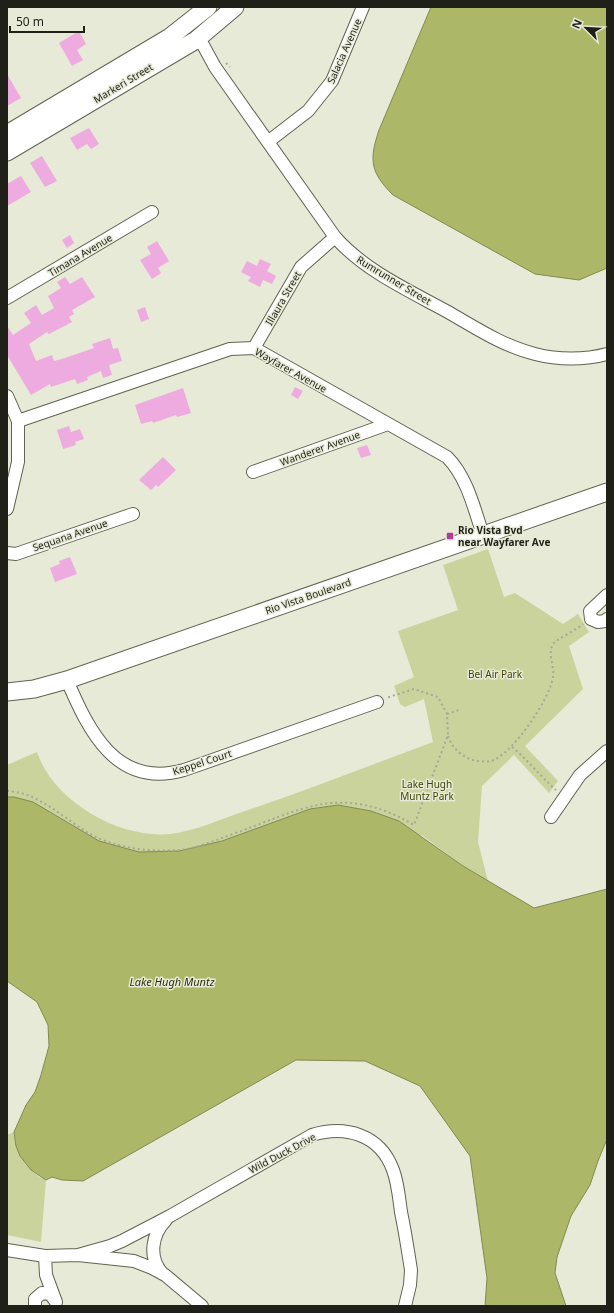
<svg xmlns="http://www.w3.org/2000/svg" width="614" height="1313" font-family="'Noto Sans',sans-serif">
<rect width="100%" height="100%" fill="#e7ead6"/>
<!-- green -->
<path fill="#cbd39d" d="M488 549 504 597 515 593 563 624 578 614 589 632 569 646 583 689 525 746 558 781 549 793 514 755 482 786 478 842 488 881 463 866 423 836 338 805 310 809 222 841 179 851 139 852 99 841 52 813 14 797H7V765L37 752C53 801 119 839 170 834 196 831 223 818 248 810 310 789 371 765 433 742L424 699 405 707 400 704 394 686 414 677 398 631 458 610 443 565Z
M14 1132C17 1152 26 1172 46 1180L41 1242 7 1235V1135Z"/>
<!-- water -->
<path fill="#adb768" stroke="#828a50" d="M431 7H607V268L579 280 535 274 393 195C370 172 369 160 379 130Z
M7 797H14L33 802 99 841 139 852 179 851 222 841 310 809 338 805 371 811 399 821 463 866 534 908 607 889V1139L598 1161 590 1185 571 1216 557 1257 555 1273 566 1306H485L487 1278 470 1156 420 1086 365 1061 296 1060 83 1181 62 1180 52 1177 46 1180 31 1170 20 1156 16 1146 14 1132 26 1105 35 1092 41 1075 49 1046 48 1025 37 1002 7 981Z"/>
<!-- building -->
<path fill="#eeabe0" d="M79 31 86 44 77 50 83 60 72 66 59 43Z
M7 74 21 98 7 106Z
M89 128 99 144 91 149 87 144 77 150 70 138Z
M42 156 57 181 45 187 30 163Z
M21 176 31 192 7 206V184Z
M70 235 74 243 67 248 62 240Z
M157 241 169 261 158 268 161 273 152 279 140 260 151 254 147 247Z
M260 259 271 264 267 271 276 276 272 284 263 280 260 287 248 281 251 277 241 272 247 261 257 266Z
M65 277 70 284 82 277 95 297 72 310 74 314 69 317 72 322 49 334 47 332 29 344 36 361 52 355 54 361 65 358 94 348 92 344 110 338 113 349 118 348 122 361 109 365 112 375 103 378 101 371 87 377 88 380 77 384 75 379 51 387 50 384 31 395 7 355V326L13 335 31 323 24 313 36 305 42 315 54 308 48 296 61 288 57 282Z
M145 307 149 319 141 322 137 310Z
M295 387 303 391 298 399 291 395Z
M183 388 191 413 177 417 176 415 153 423 152 421 141 424 135 405Z
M69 426 71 432 80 429 84 439 75 442 76 445 63 449 57 430Z
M367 445 371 455 361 458 357 448Z
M163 457 176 470 158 487 156 485 151 490 139 480Z
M70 557 77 574 55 582 50 568 60 564 59 561Z"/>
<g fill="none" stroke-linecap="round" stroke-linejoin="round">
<!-- street casing -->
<g stroke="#606351" stroke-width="14">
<path id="street" d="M196 40 203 45 215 67 335 237C365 271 408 290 448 312 476 328 503 346 535 354 558 360 585 360 607 354
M269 141 308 111 332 81 363 7
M7 298 152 212
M254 348 301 267 335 237
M7 396 18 421V462L7 509
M18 421 230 349 254 348 447 457C467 477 474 508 483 535
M253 472 388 424
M7 553 16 554 133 514
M607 595 590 611 591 619 598 622 605 621 607 619
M67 680C89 732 117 789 184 770L377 702
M551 817 580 775 607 751
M7 1250 45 1256 78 1255 134 1261 152 1268 165 1275 202 1306
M78 1255 110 1246 122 1241 170 1216 312 1135C345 1125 380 1134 393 1170 398 1183 399 1198 401 1212 405 1231 408 1251 411 1270L410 1285 405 1306
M45 1256 46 1275 56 1302
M162 1273C148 1257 152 1234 166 1220
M35 1306V1299L42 1293 50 1294 56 1302"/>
</g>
<!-- secondary casing -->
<g stroke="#606351" stroke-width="19">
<path id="secondary" d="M7 134 170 37 208 7
M7 152 196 40 235 7
M7 692 34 689 67 680 607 492"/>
</g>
<!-- path -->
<path stroke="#a4a797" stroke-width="2" stroke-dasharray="2 3" stroke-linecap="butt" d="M226 63 230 67
M447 714 459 710
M448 736C452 748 461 756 473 760 479 761 485 762 491 761 512 755 550 699 553 677 555 667 547 654 553 644 557 639 576 630 583 624
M512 747C528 760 540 776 556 790
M7 791C39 792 65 820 92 835 118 849 151 852 180 850 197 848 214 841 230 835 301 810 340 782 414 825L448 735 447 714 438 697 414 689 386 698"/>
<!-- street -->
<use href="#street" stroke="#fff" stroke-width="12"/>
<!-- secondary -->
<use href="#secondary" stroke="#fff" stroke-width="17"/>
</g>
<!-- markers -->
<rect fill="#ad3e9c" stroke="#e7ead6" stroke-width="1.5" x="446" y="532" width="8" height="8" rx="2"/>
<g text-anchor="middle" stroke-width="3" stroke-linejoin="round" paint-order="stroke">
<!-- street labels -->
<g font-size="10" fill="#1f2119" stroke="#e7ead6">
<text transform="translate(344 51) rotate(-66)" y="4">Salacia Avenue</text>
<text transform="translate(123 83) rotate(-31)" y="4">Markeri Street</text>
<text transform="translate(80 255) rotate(-31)" y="4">Timana Avenue</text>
<text transform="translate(394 280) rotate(31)" y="4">Rumrunner Street</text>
<text transform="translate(283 298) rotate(-60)" y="4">Illaura Street</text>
<text transform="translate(291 370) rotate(29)" y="4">Wayfarer Avenue</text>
<text transform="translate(320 448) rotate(-20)" y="4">Wanderer Avenue</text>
<text transform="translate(70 535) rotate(-19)" y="4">Sequana Avenue</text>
<text transform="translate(308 596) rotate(-19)" y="4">Rio Vista Boulevard</text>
<text transform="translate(202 762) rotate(-18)" y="4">Keppel Court</text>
<text transform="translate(282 1153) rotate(-28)" y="4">Wild Duck Drive</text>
</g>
<!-- poi labels -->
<g font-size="10" font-weight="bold" fill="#1f2119" stroke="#e7ead6" text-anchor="start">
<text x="458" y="534">Rio Vista Bvd<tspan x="458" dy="12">near Wayfarer Ave</tspan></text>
</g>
<!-- park labels -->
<g font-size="10" fill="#414607" stroke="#e7ead6">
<text x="495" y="678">Bel Air Park</text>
<text x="427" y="788">Lake Hugh<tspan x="427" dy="12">Muntz Park</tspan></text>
</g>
<!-- water labels -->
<g font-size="11" font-style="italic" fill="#2d310e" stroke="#e7ead6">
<text x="172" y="986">Lake Hugh Muntz</text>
</g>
</g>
<!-- border -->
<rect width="614" height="1313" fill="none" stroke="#1f2119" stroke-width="16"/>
<!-- north arrow -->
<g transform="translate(586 28) rotate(294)" stroke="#e7ead6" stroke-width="3" paint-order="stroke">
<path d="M0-3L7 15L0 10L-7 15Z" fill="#1f2119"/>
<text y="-6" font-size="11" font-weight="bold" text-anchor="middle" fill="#1f2119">N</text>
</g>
<!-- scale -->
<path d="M10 26v6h74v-6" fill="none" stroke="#1f2119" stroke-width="2"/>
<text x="16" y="26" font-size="12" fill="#1f2119" stroke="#e7ead6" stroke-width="3" paint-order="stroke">50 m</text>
</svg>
